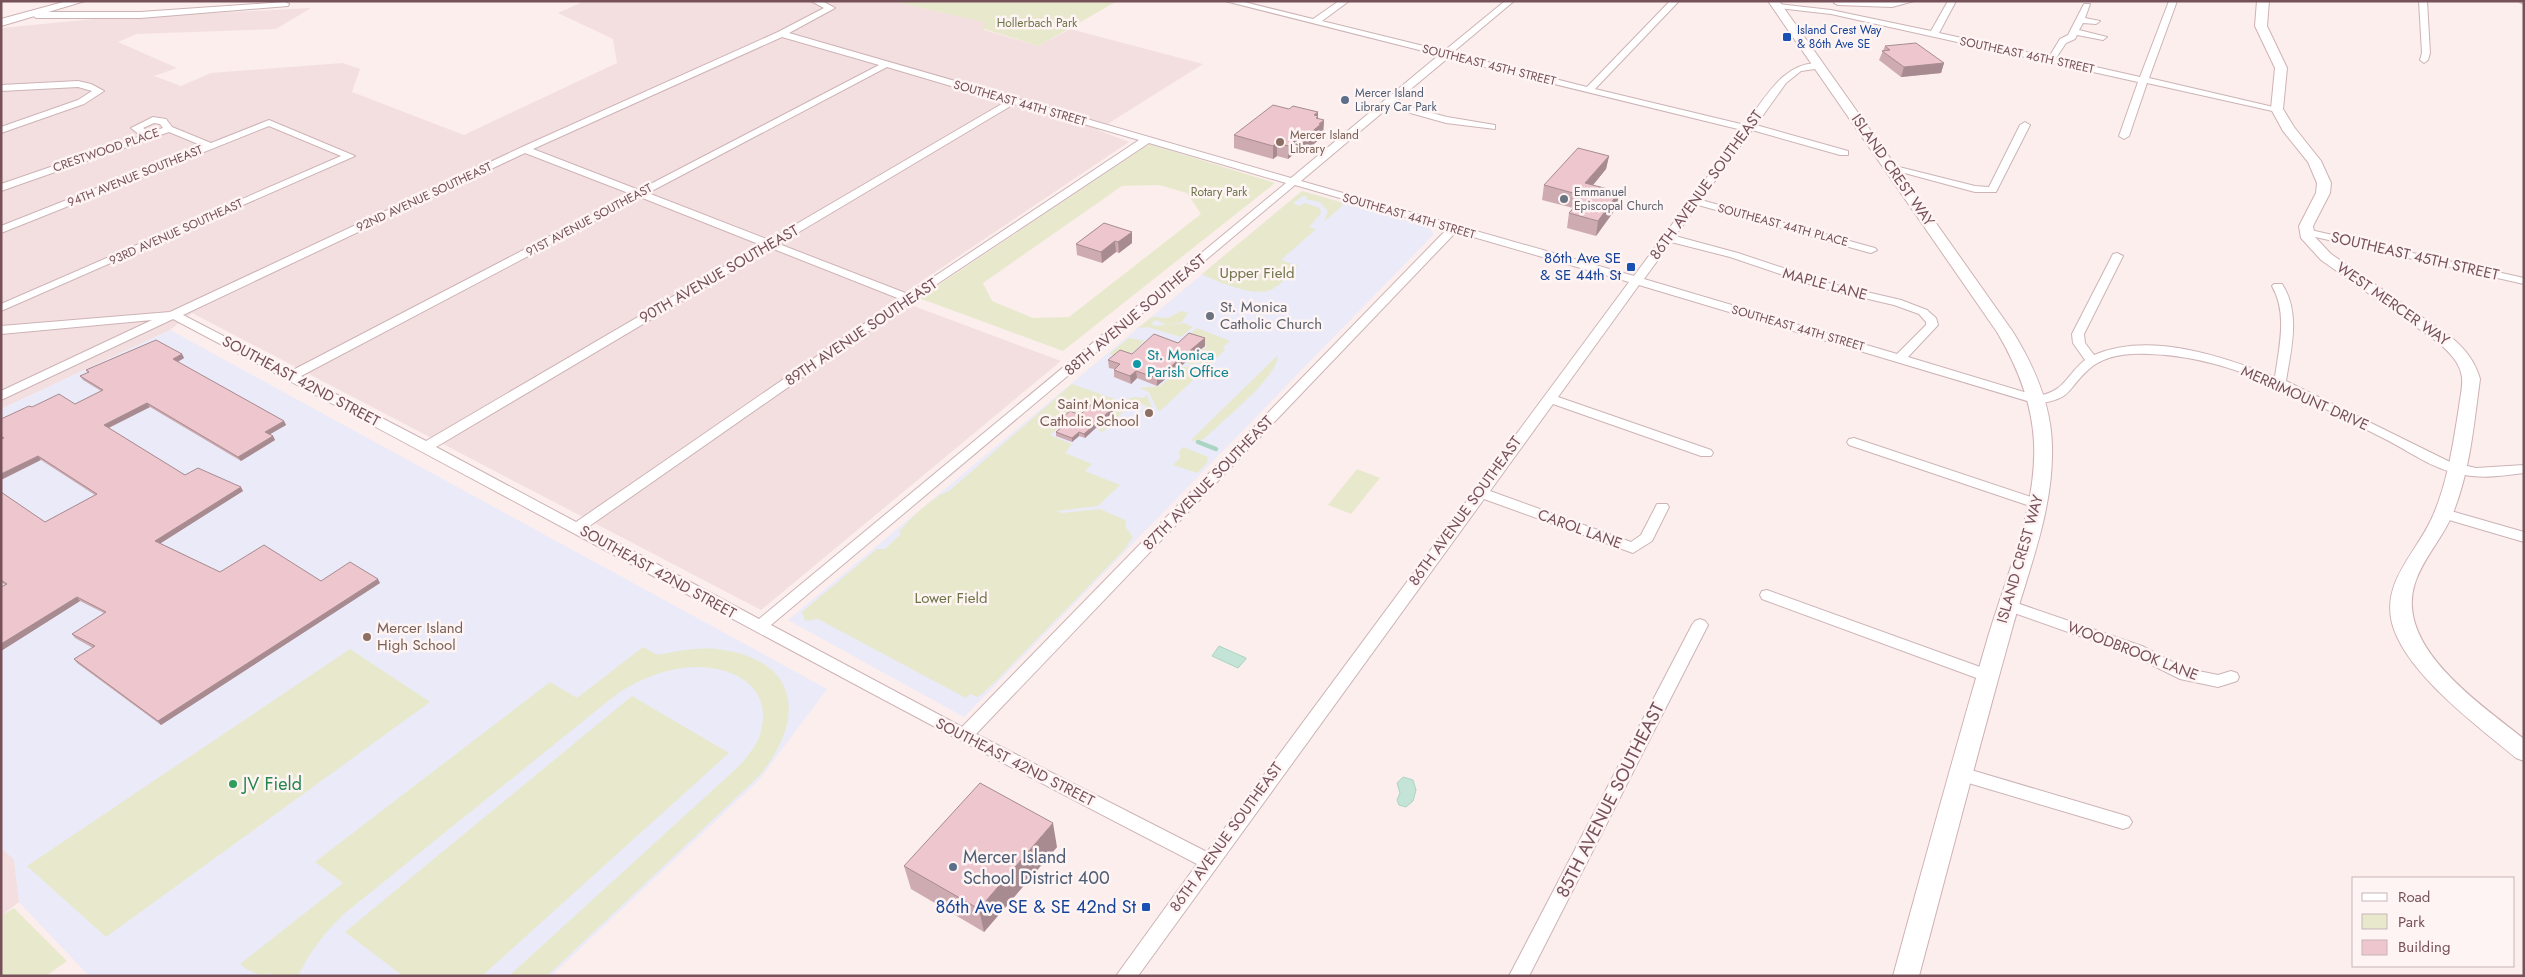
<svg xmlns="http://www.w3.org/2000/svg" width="2525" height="977" font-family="Jost,sans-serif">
<rect width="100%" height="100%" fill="#fbeeed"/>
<!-- residential -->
<path fill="#f4dfe0" d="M585 1H891L985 22 984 30 1039 46 1070 29 1203 64 1098 130 1129 142 895 299 1061 361 761 610 192 313 170 330 1 409V28L94 19 311 8 276 29 136 34 118 42 177 68 154 76 181 86 211 73 343 63 360 69 352 92 464 135 617 63 613 39 558 13Z
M1 848 14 859 19 902 1 916Z"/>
<!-- education -->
<path fill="#eaeaf8" d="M1302 191 1429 227 1434 234 964 717 788 620Z
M170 330 827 689 759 780 551 976H89L19 902 14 859 1 848V409Z"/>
<!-- green -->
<path fill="#e8e9cc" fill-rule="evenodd" d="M891 1H1117L1039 46 984 29V22Z
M1149 144 1275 183 1063 351 919 298ZM1159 185 1187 193 1201 214 1069 317 1033 318 992 301 983 283 1122 186Z
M1302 191 1340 202 1343 205 1324 222 1328 211 1320 202 1306 199 1307 196H1303L1293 203 1299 206 1305 203 1320 208 1321 213 1309 227 1316 229 1281 260 1298 266C1290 273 1281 285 1271 290 1255 297 1217 282 1202 274Z
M1181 311 1188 313 1182 322 1166 325 1157 320 1151 323 1155 326 1184 323 1193 327 1181 337 1148 327 1138 328 1152 317 1168 318Z
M1197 328 1230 341 1223 347 1225 350 1211 363 1187 364 1207 346 1202 341 1187 337Z
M1129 338 1145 341 1125 359 1109 354Z
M1278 355C1279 376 1222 421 1206 437L1198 442 1191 440Z
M1208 366 1160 411 1157 409 1149 392 1139 388 1160 386 1182 367Z
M1072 384 1120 401 1135 397 1143 398 1147 395 1152 408 1134 401 1103 432 1098 430 1111 418 1113 412C1091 417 1067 419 1050 435L1072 444 1065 453 1092 464 1085 471 1120 485 1098 506 1057 511 1062 513 1100 509 1125 520 1126 528 1133 537 1125 549 994 683 978 697 970 694 966 698 818 619 805 621 802 612 877 549H885L901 534 899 532C908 520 935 495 949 491Z
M1183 447 1208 457 1207 463 1197 473 1173 465 1180 458 1179 452Z
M1357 469 1380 478 1351 514 1328 505Z
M643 647 658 655C679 651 701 646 723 650 803 662 804 724 758 777L547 976H509L739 766C748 756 758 744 761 731 774 681 723 662 682 668 659 671 638 681 618 693L345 913C325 932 310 951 298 976H271V973C259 977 250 972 240 964L343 883 315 862 550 682 577 698Z
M350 649 430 702 106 937 27 866Z
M632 696 729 753 482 976H403L345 932Z
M14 908 67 961 46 976H1V916Z"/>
<!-- water -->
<path fill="#c3e4d6" stroke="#aad5c3" d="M1219 646 1246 658V659L1238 668 1212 656Z
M1403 777 1413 780 1416 790 1413 801 1406 807 1399 805 1397 800 1400 793 1397 783Z"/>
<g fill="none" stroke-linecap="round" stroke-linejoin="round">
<!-- stream -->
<path stroke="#aad5c3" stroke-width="4.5" d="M1198 442 1216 449"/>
<!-- street casing -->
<g stroke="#cdb3b6" stroke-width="2">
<path id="street" d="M811 1H822L835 8 789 33 1291 178 1439 55 1225 1H1240L1313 19 1339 1H1349L1322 21 1444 51 1505 1H1514L1452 53 1587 87 1670 1H1679L1595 89 1745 125C1764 100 1785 58 1822 64V68L1801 71 1786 83 1756 125 1848 151V155H1840L1752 130 1701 200 1875 248 1877 250 1871 253 1867 252 1698 205 1675 236 1738 253 1828 283 1901 300 1927 310 1936 318 1938 325 1908 357 2037 396C2065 392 2066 375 2085 360L2073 343 2072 334 2113 254 2117 253 2123 256 2084 334 2085 343 2094 355C2150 331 2222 356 2275 377 2279 347 2288 314 2272 286L2274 284H2282C2301 313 2291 349 2286 381L2450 462 2476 468 2524 465V473C2503 476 2481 479 2460 474 2432 469 2409 451 2385 439 2311 402 2233 356 2148 354 2127 353 2104 355 2088 370 2065 391 2074 398 2037 404L1639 285 1558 397 1711 450 1713 453 1711 456H1701L1553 404 1490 491 1631 542 1641 535 1657 504H1667L1669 507 1652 541 1633 553 1484 499 1138 976H1116L1197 864C853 687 516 500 173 319L1 400V391L152 320 1 334V326L170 312 522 147 778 32 824 8ZM782 37 879 65 639 190 533 149ZM1448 58 1742 130 1634 276 1301 181 1389 107 1446 123 1495 129V125L1447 117 1394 103ZM887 67 1005 102 769 240 648 193ZM1014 104 1139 140 908 294 779 244ZM1149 143 1286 183 759 619 588 527 913 300ZM525 153 631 194 291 371 183 315ZM1295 185 1447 229 962 727 771 625ZM640 197 761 245 426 441 301 376ZM1456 232 1629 282 1207 852 976 734ZM1671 242 1730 257 1821 288 1894 305 1919 314 1926 322V325L1897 354 1644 279ZM771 248 900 299 576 522 436 447Z
M1835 1H1914L1892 7 1838 5 1834 3Z
M1948 1H1956L1939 33 2049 57 2060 39 2068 35 2084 4H2090L2085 18 2100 21 2096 24 2083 23 2079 30 2107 37 2103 40 2077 35 2075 39 2066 43 2056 58 2140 77 2169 1H2177L2149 78 2282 109 2277 112 2147 83 2129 136 2124 139 2119 136 2138 82 1831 14 1777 8 1773 6 1777 4 1831 10 1931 31Z
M2419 1H2427L2430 53 2428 60 2424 63 2420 60 2422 53Z
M2524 1V4L2520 2V1Z
M285 2 289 4 288 6 140 18H36L32 15 36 12H140Z
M78 81 91 84 104 91 84 104 1 133V127L78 100 92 91 78 87 1 91V85Z
M153 117 166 119 172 127 211 143 269 120 355 156 1 311V304L341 156 269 126 1 233V226L203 146 169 132 1 191V184L141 136 131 128ZM154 123 160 124 163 128 150 132 143 128Z
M2025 122 2030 125 1996 192H1975L1886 168 1891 165 1975 186 1989 187 2020 125Z
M2306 229 2524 278V284L2302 234V230Z
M1854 438 2043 501 2045 504 2038 509 2033 507 1849 445 1847 442 1849 439Z
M2444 509 2524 532V542L2439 517 2437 514Z
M1767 590 1994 672 1996 676 1994 680 1988 682 1982 680 1762 599 1760 595 1762 591Z
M2008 600 2142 646 2184 668 2218 675 2231 671 2237 673 2239 677 2237 681 2218 687 2180 679 2130 654 2003 609 2000 605 2003 601Z
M1700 619 1705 621 1708 625 1529 976H1509L1692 625 1695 621Z
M1961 767 2123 815 2129 817 2132 822 2129 827 2123 829 1955 779 1952 774 1955 769Z"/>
</g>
<!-- secondary casing -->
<g stroke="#d0b1b5" stroke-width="2">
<path id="secondary" d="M67 1H85L1 26V19Z
M1768 1H1779L2013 332C2034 366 2051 404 2052 445 2054 513 2026 575 2009 640 1978 751 1949 864 1919 976H1893C1924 863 1955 749 1988 637 2007 573 2037 509 2034 442 2032 402 2017 366 1997 332Z
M2257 1H2269L2267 26 2287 68 2283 109 2294 127 2321 161 2331 183 2330 193 2313 226 2315 237 2331 254 2451 337C2465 349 2475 361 2480 379 2474 424 2470 471 2453 513 2443 538 2423 558 2415 583 2394 647 2481 704 2524 739V761L2516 758C2478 726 2405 673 2392 623 2382 582 2415 554 2431 520 2447 486 2453 445 2459 407 2460 398 2463 386 2462 377 2460 363 2450 353 2439 343L2321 260 2301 238 2299 226 2316 193 2317 183 2308 162 2283 131 2271 109 2275 68 2255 26Z"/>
</g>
<!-- street -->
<use href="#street" fill="#fff" fill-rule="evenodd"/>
<!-- secondary -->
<use href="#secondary" fill="#fff" fill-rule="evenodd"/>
</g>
<!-- wall -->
<path fill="#cdabb1" d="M1885 46 1944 63 1941 73 1901 77 1879 60Z
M1324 120 1323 134 1321 136V138L1302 154 1296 152 1288 159 1277 156 1273 159 1234 148V135Z
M1609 156 1606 169 1593 185 1617 207 1596 236 1567 228 1569 213 1573 208 1542 200 1544 185Z
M1104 223 1132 243 1119 253 1116 252 1102 263 1077 255 1076 244Z
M1205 338V346L1157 386 1137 378 1131 384 1114 377V369L1109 368 1108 360 1178 343Z
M182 354 184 358 178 362 284 421 286 425 270 434 273 436 275 440 241 461 150 407 109 428 185 475 243 491 160 543 220 572 321 581 380 583 161 725 77 663 74 659 93 648 75 638 72 634 104 613 80 601 1 651V587L5 585 1 582V492L45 522 95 495 41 460 1 438V419L32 407 75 404 101 391 83 380 80 376 88 373 86 370Z
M1113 412 1085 438 1079 436 1072 442 1056 436V432L1060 428 1056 427V423L1080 415Z
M1057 847 984 932 911 889 904 866Z"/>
<!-- shaded-wall -->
<path fill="#a78b90" d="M1944 63 1941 73 1901 77 1904 67Z
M1318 112V126L1324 120 1323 134 1321 136V138L1302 154V140L1314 115Z
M1297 139 1296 152 1288 159V146Z
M1277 142V156L1273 159V146Z
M1609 156 1606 169 1584 196 1585 183Z
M1619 192 1617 207 1596 236 1598 221Z
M1132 232V243L1119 253 1118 242Z
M1115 241 1116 252 1102 263 1101 252Z
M1205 338V346L1157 386V378Z
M182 354 184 358 175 363 173 359Z
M1136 371 1137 378 1131 384 1130 376Z
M147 403 150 407 106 429 104 425Z
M1113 408V412L1085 438 1084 434Z
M284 421 286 425 267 436 265 432Z
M1079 432V436L1072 442V438Z
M273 436 275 440 241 461 238 457Z
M38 456 41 460 1 480V474Z
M241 487 243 491 158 545 155 541Z
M378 579 380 583 161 725 158 721Z
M77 597 80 601 1 651V644Z
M1053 823 1057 847 984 932 979 909Z"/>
<!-- building -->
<path fill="#eec7ce" stroke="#a78b90" d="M1916 43 1944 63 1904 67 1882 51 1890 50 1885 46Z
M1273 105 1289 109 1293 106 1318 112 1314 115 1318 116 1316 118 1324 120 1319 124H1321L1302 140 1297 139 1288 146 1277 142 1273 146 1234 135Z
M1578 148 1609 156 1585 183 1619 192 1598 221 1569 213 1584 196 1544 185Z
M1104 223 1132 232 1118 242 1115 241 1101 252 1076 244Z
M1189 333 1205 338 1157 378 1136 371 1130 376 1114 370 1120 364 1108 360 1120 350 1132 354 1154 334 1178 343Z
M156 340 182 354 173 359 284 421 265 432 273 436 238 457 147 403 104 425 185 475 198 468 241 487 155 541 220 572 264 545 321 581 350 562 378 579 158 721 74 659 95 646 72 634 106 612 77 597 1 644V587L7 584 1 580V492L45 522 97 494 38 456 1 474V439L4 438 1 436V419L29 406 32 407 59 394 75 404 103 390 80 376 89 372 86 370Z
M1095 401 1113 408 1084 434 1079 432 1072 438 1056 432 1063 426 1056 423 1070 411 1080 415Z
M980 783 1053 823 979 909 904 866Z"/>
<!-- markers -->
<g fill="#1a4fb4" stroke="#fef4f4" stroke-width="2">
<rect x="1782" y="32" width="10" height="10" rx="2.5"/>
<rect x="1626" y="262" width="10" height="10" rx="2.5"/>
<rect x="1141" y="902" width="10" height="10" rx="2.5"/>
</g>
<g fill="#5c6f8a" stroke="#fef4f4" stroke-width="2">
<circle cx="1345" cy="100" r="5"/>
<circle cx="953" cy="867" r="5"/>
</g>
<g fill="#8d6e63" stroke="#fef4f4" stroke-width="2">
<circle cx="1280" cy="142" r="5"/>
<circle cx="1149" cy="413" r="5"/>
<circle cx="367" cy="637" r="5"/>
</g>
<g fill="#6b7280" stroke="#fef4f4" stroke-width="2">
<circle cx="1564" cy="199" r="5"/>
<circle cx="1210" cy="316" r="5"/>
</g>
<circle fill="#0f9aa8" stroke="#fef4f4" stroke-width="2" cx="1137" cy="364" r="5"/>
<circle fill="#2e9e5b" stroke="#fef4f4" stroke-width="2" cx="233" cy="784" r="5"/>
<g text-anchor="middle" stroke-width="5" stroke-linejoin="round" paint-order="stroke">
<!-- far-park labels -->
<g font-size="12" fill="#6e7447" stroke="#fef4f4">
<text x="1037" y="27">Hollerbach Park</text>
<text x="1219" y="196">Rotary Park</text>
</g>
<!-- far-transit labels -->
<g font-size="12" fill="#164399" stroke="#fef4f4" text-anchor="start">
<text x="1797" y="34">Island Crest Way<tspan x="1797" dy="14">&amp; 86th Ave SE</tspan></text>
</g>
<!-- far-street labels -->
<g font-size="12" fill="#765159" stroke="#fef4f4">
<text transform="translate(2027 55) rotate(12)" y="4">SOUTHEAST 46TH STREET</text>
<text transform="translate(1489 65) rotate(14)" y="4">SOUTHEAST 45TH STREET</text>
<text transform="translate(1020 103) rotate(16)" y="4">SOUTHEAST 44TH STREET</text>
<text transform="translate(106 150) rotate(-19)" y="4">CRESTWOOD PLACE</text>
<text transform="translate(135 176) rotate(-22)" y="4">94TH AVENUE SOUTHEAST</text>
<text transform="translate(424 197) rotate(-25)" y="4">92ND AVENUE SOUTHEAST</text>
<text transform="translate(1409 216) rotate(16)" y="4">SOUTHEAST 44TH STREET</text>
<text transform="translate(589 220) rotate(-28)" y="4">91ST AVENUE SOUTHEAST</text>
<text transform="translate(1783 225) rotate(15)" y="4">SOUTHEAST 44TH PLACE</text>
<text transform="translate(176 232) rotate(-24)" y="4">93RD AVENUE SOUTHEAST</text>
<text transform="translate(1798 328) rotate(16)" y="4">SOUTHEAST 44TH STREET</text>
</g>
<!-- far-service labels -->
<g font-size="12" fill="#4e5e75" stroke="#fef4f4" text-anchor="start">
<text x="1355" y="97">Mercer Island<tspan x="1355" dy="14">Library Car Park</tspan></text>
</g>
<!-- far-education labels -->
<g font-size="12" fill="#785e54" stroke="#fef4f4" text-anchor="start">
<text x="1290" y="139">Mercer Island<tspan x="1290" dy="14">Library</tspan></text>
</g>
<!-- far-worship labels -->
<g font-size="12" fill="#5b616d" stroke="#fef4f4" text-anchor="start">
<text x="1574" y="196">Emmanuel<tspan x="1574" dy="14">Episcopal Church</tspan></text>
</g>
<!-- street labels -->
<g font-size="15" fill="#765159" stroke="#fef4f4">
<text transform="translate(1893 170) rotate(55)" y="5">ISLAND CREST WAY</text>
<text transform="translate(1706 185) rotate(-54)" y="5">86TH AVENUE SOUTHEAST</text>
<text transform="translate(2415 256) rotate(13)" y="5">SOUTHEAST 45TH STREET</text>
<text transform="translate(719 274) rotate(-30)" y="5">90TH AVENUE SOUTHEAST</text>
<text transform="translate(1825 284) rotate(15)" y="5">MAPLE LANE</text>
<text transform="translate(2393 304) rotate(35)" y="5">WEST MERCER WAY</text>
<text transform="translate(1135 315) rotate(-40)" y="5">88TH AVENUE SOUTHEAST</text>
<text transform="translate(861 332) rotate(-34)" y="5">89TH AVENUE SOUTHEAST</text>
<text transform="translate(301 381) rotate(28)" y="5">SOUTHEAST 42ND STREET</text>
<text transform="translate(2305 398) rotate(24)" y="5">MERRIMOUNT DRIVE</text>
<text transform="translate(1208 483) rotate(-46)" y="5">87TH AVENUE SOUTHEAST</text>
<text transform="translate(1465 511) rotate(-54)" y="5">86TH AVENUE SOUTHEAST</text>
<text transform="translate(1580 529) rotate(20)" y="5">CAROL LANE</text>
<text transform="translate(2020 559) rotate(-74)" y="5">ISLAND CREST WAY</text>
<text transform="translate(658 572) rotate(29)" y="5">SOUTHEAST 42ND STREET</text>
<text transform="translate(2133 651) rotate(21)" y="5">WOODBROOK LANE</text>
<text transform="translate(1015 762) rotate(27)" y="5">SOUTHEAST 42ND STREET</text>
<text transform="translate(1226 837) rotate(-54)" y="5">86TH AVENUE SOUTHEAST</text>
</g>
<!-- transit labels -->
<g font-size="15" fill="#164399" stroke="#fef4f4" text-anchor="end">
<text x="1621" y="263">86th Ave SE<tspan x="1621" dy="17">&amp; SE 44th St</tspan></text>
</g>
<!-- park labels -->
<g font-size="15" fill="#6e7447" stroke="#fef4f4">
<text x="1257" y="278">Upper Field</text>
<text x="951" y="603">Lower Field</text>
</g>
<!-- worship labels -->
<g font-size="15" fill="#5b616d" stroke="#fef4f4" text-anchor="start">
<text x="1220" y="312">St. Monica<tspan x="1220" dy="17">Catholic Church</tspan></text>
</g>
<!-- culture labels -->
<g font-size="15" fill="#0d838f" stroke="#fef4f4" text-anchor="start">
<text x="1147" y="360">St. Monica<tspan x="1147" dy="17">Parish Office</tspan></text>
</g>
<!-- education labels -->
<g font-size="15" fill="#785e54" stroke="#fef4f4" text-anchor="end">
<text x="1139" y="409">Saint Monica<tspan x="1139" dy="17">Catholic School</tspan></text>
<text x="377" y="633" text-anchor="start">Mercer Island<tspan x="377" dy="17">High School</tspan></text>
</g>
<!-- near-leisure labels -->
<g font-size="18" fill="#27864d" stroke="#fef4f4" text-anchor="start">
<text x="243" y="790">JV Field</text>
</g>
<!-- near-street labels -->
<g font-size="18" fill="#765159" stroke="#fef4f4">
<text transform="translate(1610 800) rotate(-63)" y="6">85TH AVENUE SOUTHEAST</text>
</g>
<!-- near-service labels -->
<g font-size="18" fill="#4e5e75" stroke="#fef4f4" text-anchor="start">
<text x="963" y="863">Mercer Island<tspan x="963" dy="21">School District 400</tspan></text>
</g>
<!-- near-transit labels -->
<g font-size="18" fill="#164399" stroke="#fef4f4" text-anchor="end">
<text x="1136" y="913">86th Ave SE &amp; SE 42nd St</text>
</g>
</g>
<!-- border -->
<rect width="2525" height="977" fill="none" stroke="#765159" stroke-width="5"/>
<!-- legend -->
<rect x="2352" y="877" width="162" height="90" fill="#fef4f4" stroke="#c8b3b6"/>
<rect x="2362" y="893" width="25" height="8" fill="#ffffff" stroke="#c8b3b6"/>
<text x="2398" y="902" font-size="15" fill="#765159">Road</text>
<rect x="2362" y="914" width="25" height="15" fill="#e8e9cc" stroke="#c8b3b6"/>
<text x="2398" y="927" font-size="15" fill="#765159">Park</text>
<rect x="2362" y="940" width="25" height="15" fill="#eec7ce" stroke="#c8b3b6"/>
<text x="2398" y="952" font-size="15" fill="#765159">Building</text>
</svg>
